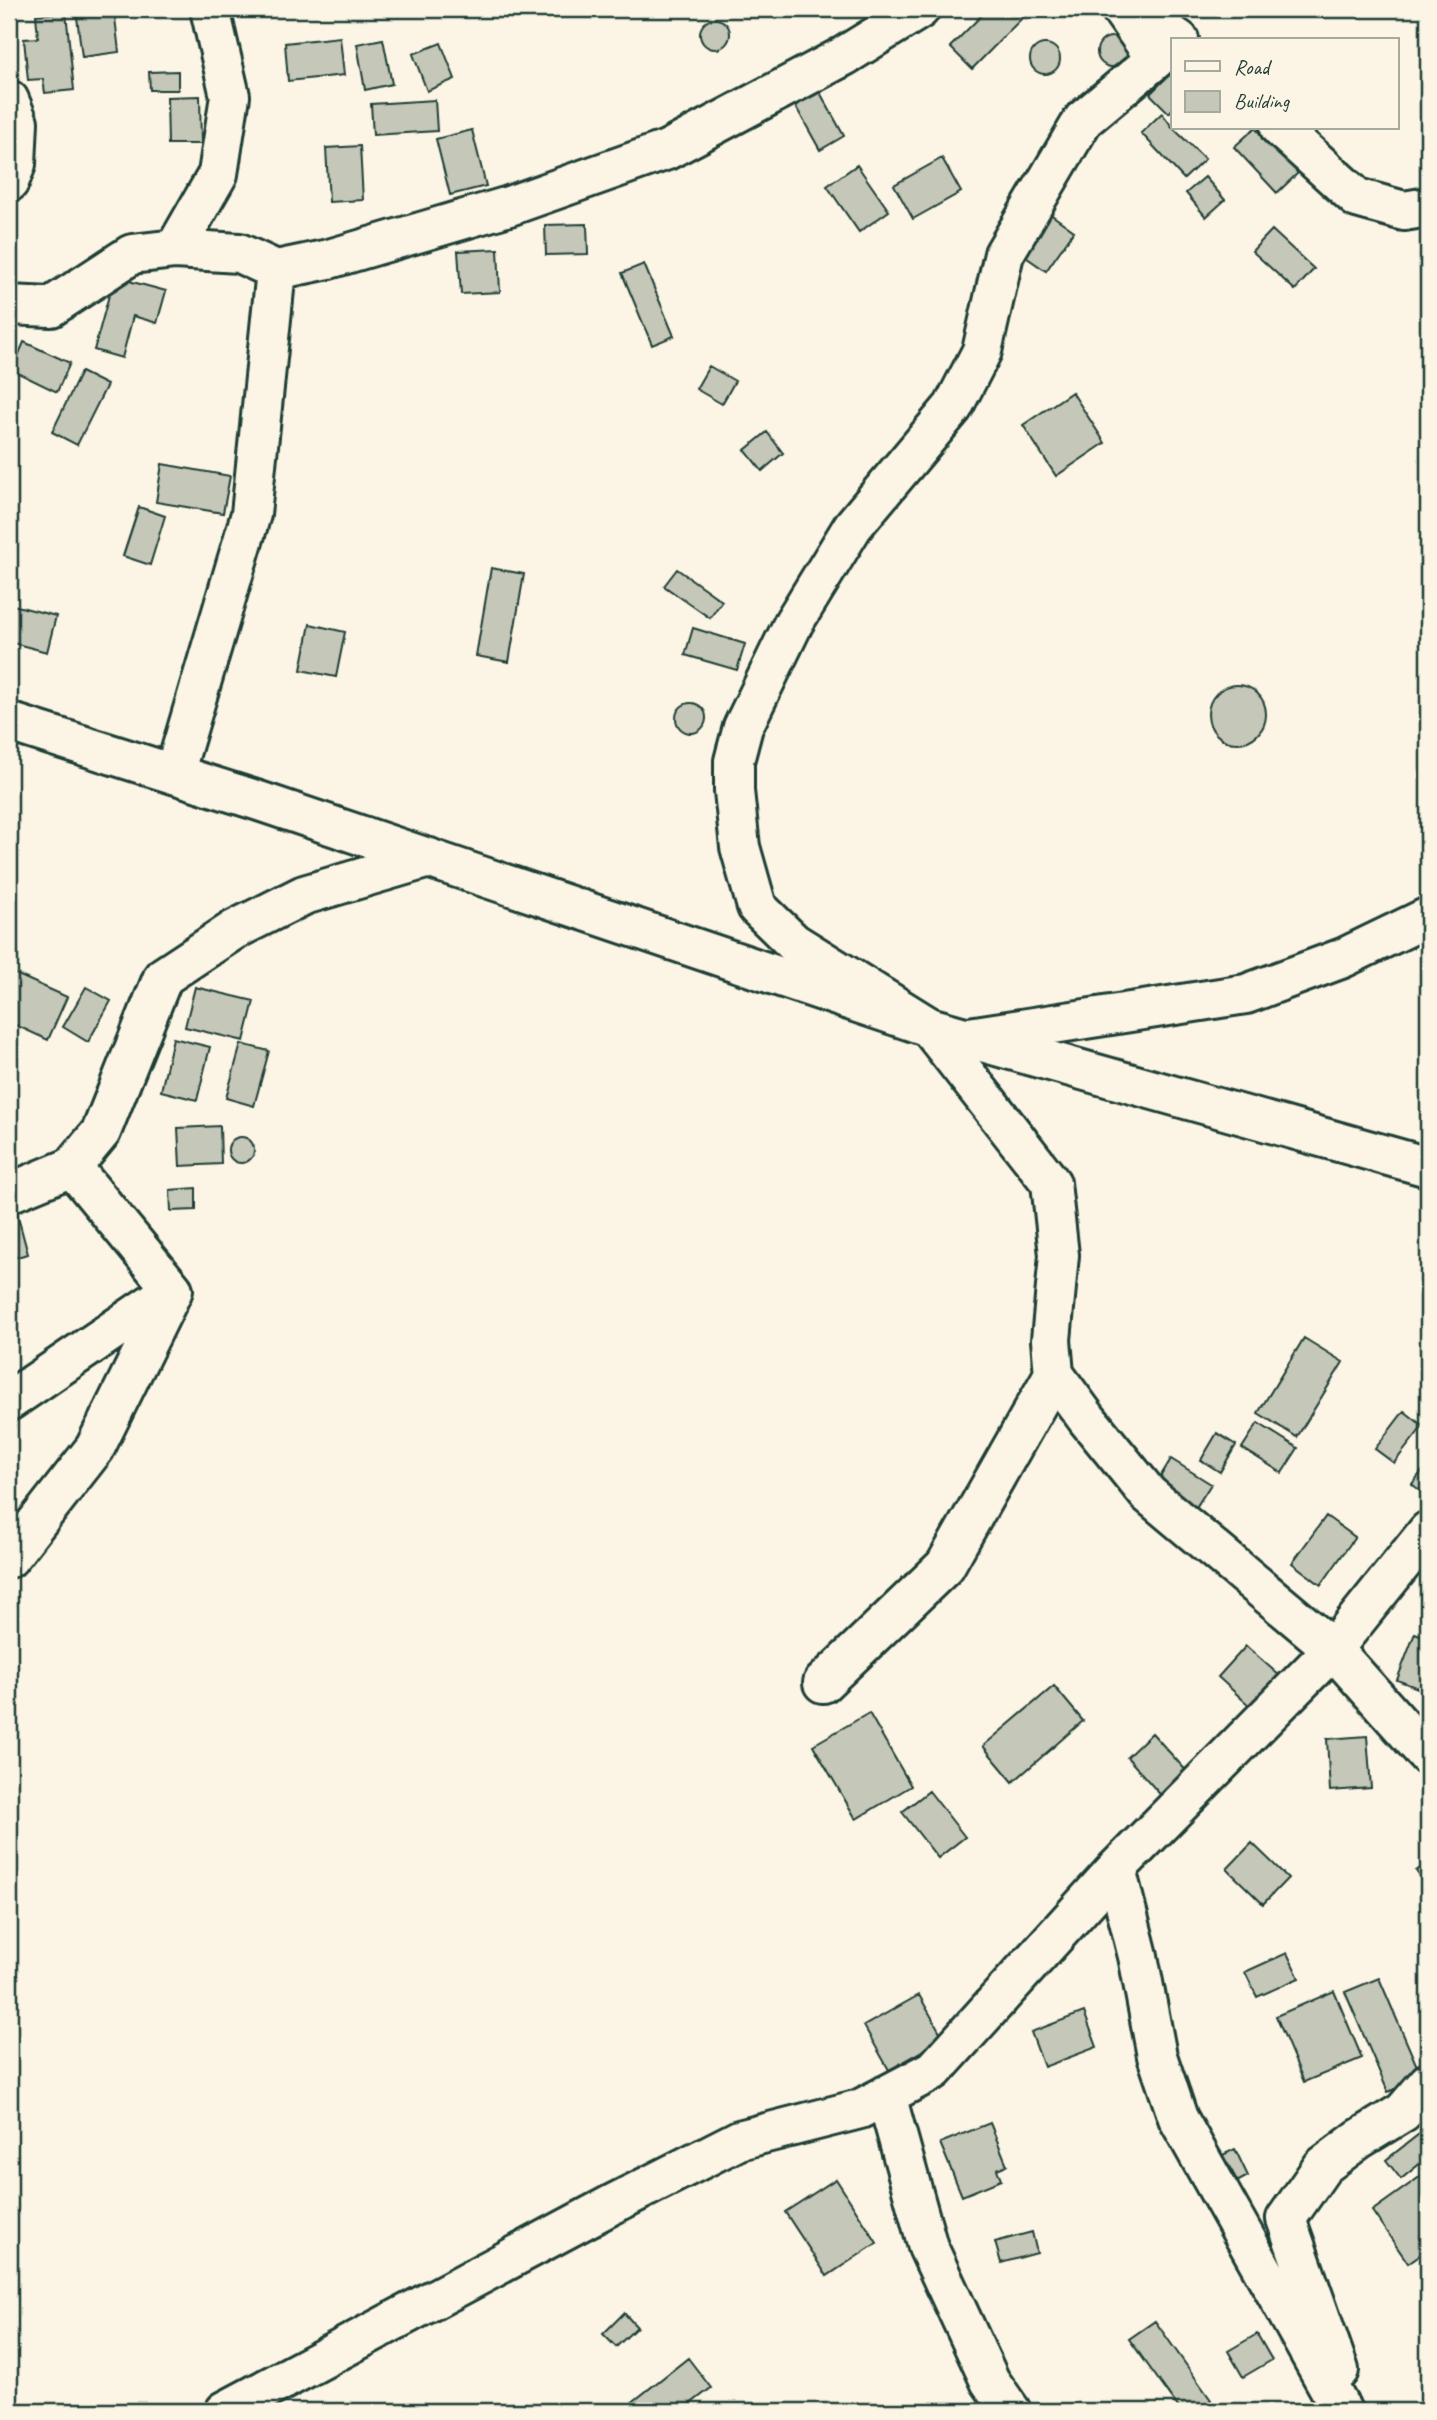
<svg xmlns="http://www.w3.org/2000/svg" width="1437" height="2420" font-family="Caveat,sans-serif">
<rect width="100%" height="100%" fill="#fcf5e5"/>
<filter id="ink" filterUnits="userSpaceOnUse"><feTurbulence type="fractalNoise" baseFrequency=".0143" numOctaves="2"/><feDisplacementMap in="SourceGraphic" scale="14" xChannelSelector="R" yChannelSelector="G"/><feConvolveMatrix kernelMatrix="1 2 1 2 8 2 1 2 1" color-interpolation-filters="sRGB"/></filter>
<g filter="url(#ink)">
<!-- building -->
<path fill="#c5c7b9" stroke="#1f3d34" stroke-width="2" d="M76 9H114L119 52 82 57Z
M988 9H1019L1025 15 972 69 950 47Z
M66 12 74 90 45 93 43 79 28 80 24 39 38 38 36 15Z
M700 34a15 15 0 1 1 30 0a15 15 0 1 1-30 0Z
M340 37 344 75 288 81 285 43Z
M1097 52a15 15 0 1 1 30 0a15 15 0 1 1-30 0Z
M383 39 392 84 365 90 357 44Z
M441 43 455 79 427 91 413 54Z
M1030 59a15 15 0 1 1 30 0a15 15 0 1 1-30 0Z
M178 71V90H150L149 72Z
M1173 71V108L1169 113 1150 94Z
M817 87 844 136 820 150 792 100Z
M200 96 201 144H168L167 97Z
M435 100 437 131 373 135 371 104Z
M1162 113 1173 128 1205 159 1184 179 1141 133Z
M1255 128 1298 173 1277 193 1234 147Z
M472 130 486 186 450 195 436 139Z
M360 146 363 200 329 202 326 148Z
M942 158 961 192 913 219 894 185Z
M857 165 889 211 859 232 827 186Z
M1205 177 1225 200 1206 217 1186 193Z
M1049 213 1074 231 1046 271 1020 253Z
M587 224 588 254 546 255 545 225Z
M1272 230 1314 269 1295 290 1252 251Z
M498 249 500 292 461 294 458 251Z
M644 264 674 336 652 345 622 273Z
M114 277 166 291 157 323 133 316 122 358 94 350Z
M24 342 70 363 57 392 12 370Z
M709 366 735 381 722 404 696 389Z
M81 372 107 385 77 445 52 432Z
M1072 392 1105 443 1056 476 1023 425Z
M767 432 783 453 762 471 745 450Z
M162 464 230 476 223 513 156 502Z
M139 507 165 516 150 565 123 556Z
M491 568 524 574 509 662 476 656Z
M677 569 722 601 710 618 664 586Z
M9 604 56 616 47 652 9 642Z
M310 624 345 632 336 677 301 670Z
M693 628 745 644 737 670 685 655Z
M1208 714a29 29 0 1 1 58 0a29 29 0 1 1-58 0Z
M676 718a15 15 0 1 1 30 0a15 15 0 1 1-30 0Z
M9 971 67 997 48 1040 9 1022Z
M86 987 111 1001 88 1042 63 1027Z
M195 987 254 1001 244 1041 185 1027Z
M173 1038 210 1047 197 1100 161 1091Z
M241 1044 269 1051 254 1106 226 1098Z
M220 1126 221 1164 180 1166 178 1128Z
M228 1150a13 13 0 1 1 26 0a13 13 0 1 1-26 0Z
M196 1188V1210L171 1211 170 1190Z
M17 1213 28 1254 9 1259V1215Z
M1304 1338 1343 1362 1297 1437 1258 1413Z
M1404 1411 1423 1426 1394 1463 1375 1449Z
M1258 1423 1298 1448 1282 1473 1242 1448Z
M1217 1433 1236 1445 1220 1472 1201 1460Z
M1171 1459 1211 1484 1193 1512 1154 1487Z
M1428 1464V1498L1412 1484Z
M1326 1516 1355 1537 1321 1585 1292 1563Z
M1415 1633 1428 1638V1692L1397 1680Z
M1246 1646 1280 1676 1252 1708 1218 1677Z
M1054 1686 1083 1721 1013 1782 983 1746Z
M869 1713 911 1786 856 1819 813 1745Z
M1152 1733 1191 1776 1165 1800 1127 1757Z
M1367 1736 1371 1788 1330 1791 1327 1739Z
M929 1791 965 1837 938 1858 902 1812Z
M1252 1843 1288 1878 1263 1904 1227 1869Z
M1428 1863V1888L1416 1871Z
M1287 1953 1299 1978 1257 1997 1245 1972Z
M1379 1978 1422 2078 1388 2092 1345 1992Z
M1334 1991 1362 2058 1304 2082 1276 2016Z
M919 1995 944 2039 889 2070 864 2026Z
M1084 2012 1097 2047 1044 2067 1031 2032Z
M990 2123 1007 2165 997 2169 1001 2180 962 2196 940 2143Z
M1423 2131 1428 2137V2157L1401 2179 1386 2160Z
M1235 2149 1248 2176 1224 2189 1210 2161Z
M1428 2171V2249L1408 2263 1372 2211Z
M836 2179 877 2243 827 2276 785 2212Z
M1032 2232 1037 2253 1001 2263 995 2242Z
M624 2313 637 2327 616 2347 603 2334Z
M1155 2321 1211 2400 1196 2411H1181L1129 2339Z
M1257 2334 1272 2360 1243 2377 1228 2351Z
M688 2358 711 2388 681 2411H635L630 2404Z"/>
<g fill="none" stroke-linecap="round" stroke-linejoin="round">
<!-- street casing -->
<g stroke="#1f3d34" stroke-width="44">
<path id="street" d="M1121 9 1156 59 1083 120 1004 254 982 351 953 407 853 526 794 622 743 727 734 761V791L740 847 757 907 794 943 929 1027 1051 1183 1059 1255 1051 1340 1054 1374 1087 1419 1148 1494 1333 1649 1428 1756
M1134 9 1179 40
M9 100 18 122 16 164 9 182
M1280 128 1357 198 1404 211 1428 207
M175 249 218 174 230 96 210 9
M9 305 51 307 132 254 175 249 239 253 276 270 329 259 509 206 667 150 844 56 920 9
M174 774 251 514 276 270
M969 1037 1246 994 1343 958 1428 917
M9 1193 72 1167 101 1132 163 977 234 930 304 895 429 858
M9 1401 172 1290
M9 1558 95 1448 173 1290 72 1167
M823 1683 945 1566 1054 1374
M1116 1869 1138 1956 1157 2056 1178 2118 1342 2411
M886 2095 928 2247 990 2381 1011 2411
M1339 2370 1286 2219 1323 2166 1359 2139 1403 2112 1428 2083
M225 2411 611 2205 739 2140 860 2109 934 2070 1116 1869 1333 1649 1428 1531"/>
</g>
<!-- primary casing -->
<g stroke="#1f3d34" stroke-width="44">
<path id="primary" d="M9 722 259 801 929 1027 1428 1167"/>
</g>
<!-- street -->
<use href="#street" stroke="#fcf5e5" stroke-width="38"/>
<!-- primary -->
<use href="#primary" stroke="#fcf5e5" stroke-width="38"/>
</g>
</g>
<!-- margin -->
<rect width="1437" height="2420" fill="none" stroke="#fcf5e5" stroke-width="35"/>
<rect x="18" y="18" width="1402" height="2385" fill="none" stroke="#1f3d34" stroke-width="2.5" filter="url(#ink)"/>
<!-- legend -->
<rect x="1171" y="38" width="228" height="91" fill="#fcf5e5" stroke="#a4ab9e" stroke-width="2"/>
<rect x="1185" y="61" width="35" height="10" fill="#fcf5e5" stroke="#a4ab9e" stroke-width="2"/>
<text x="1234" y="74" font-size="21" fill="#1f3d34">Road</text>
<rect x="1185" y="91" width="35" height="21" fill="#c5c7b9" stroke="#a4ab9e" stroke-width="2"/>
<text x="1234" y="108" font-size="21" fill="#1f3d34">Building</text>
</svg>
